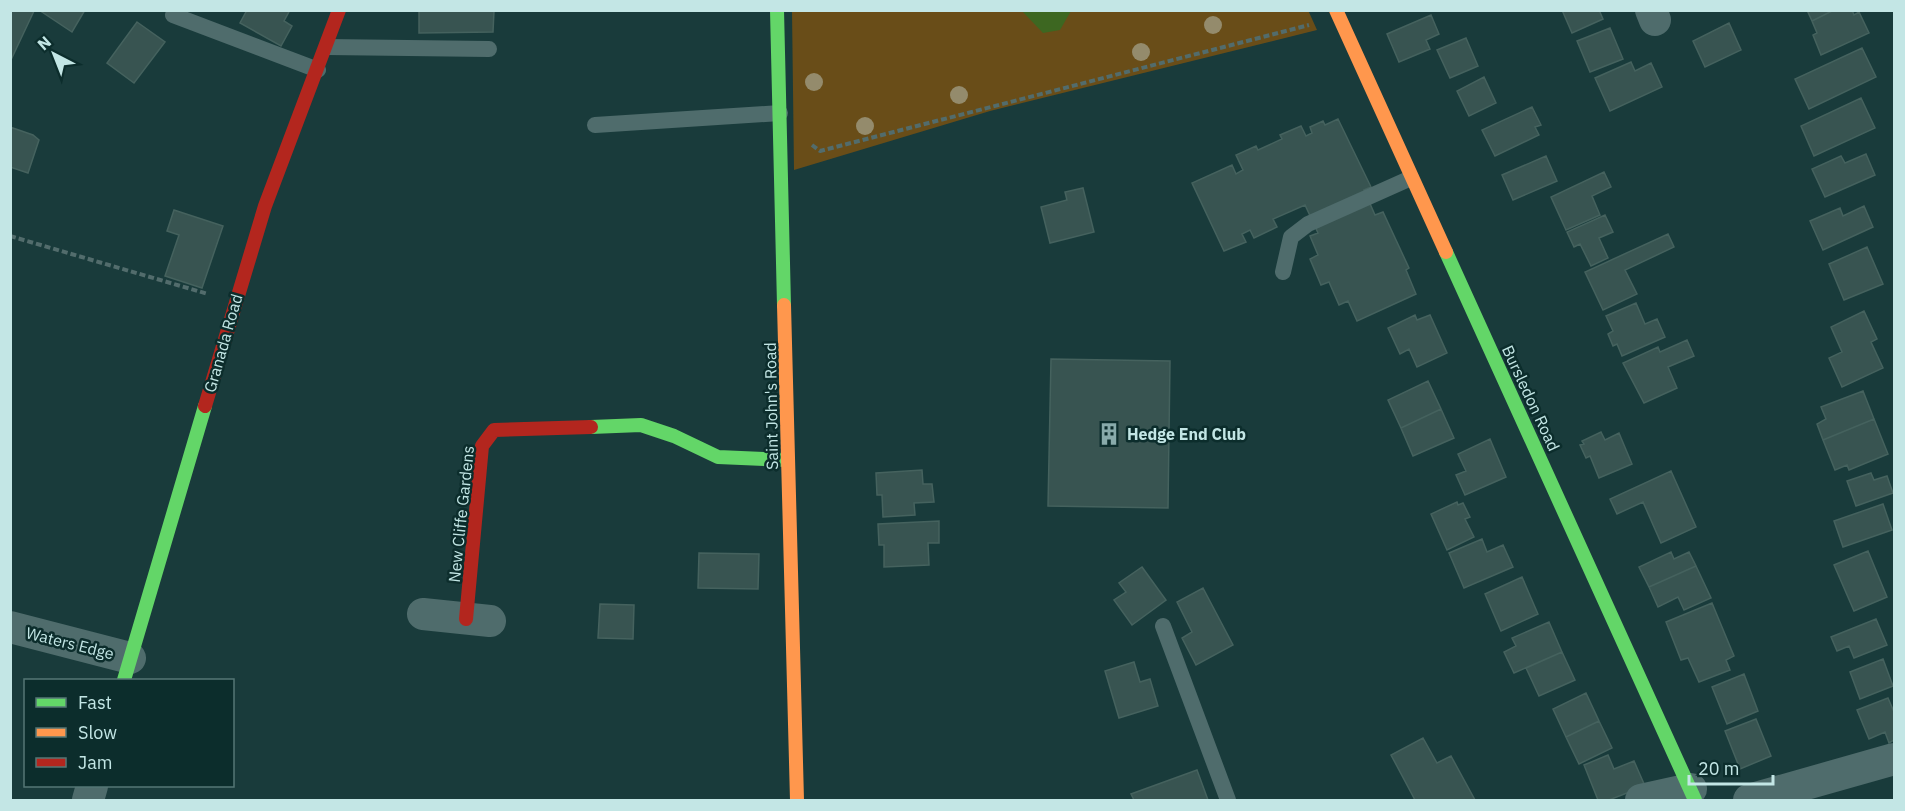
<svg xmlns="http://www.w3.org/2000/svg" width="1905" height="811" font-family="'IBM Plex Sans',sans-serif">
<rect width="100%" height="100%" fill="#193b3b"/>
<!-- green -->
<path fill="#694d18" d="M1308 10 1317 30 990 111 794 170 792 11Z"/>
<!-- water -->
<path fill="#3d6721" d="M1022 11H1071L1060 30 1043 33Z"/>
<!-- building -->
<path fill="#385451" stroke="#45625e" stroke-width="1.5" d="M10 10 34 11 10 62Z
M39 10H85L72 32Z
M247 10H290L284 21 292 26 281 46 240 23Z
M419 10 494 11 493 32 419 33Z
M1562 10H1599L1603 19 1572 33Z
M1807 10H1834L1812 21Z
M1834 10H1852L1854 15 1859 12 1869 33 1821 55 1813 35 1817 33 1812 21Z
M1431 15 1439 34 1426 40 1430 49 1399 62 1387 34Z
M137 22 165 42 134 83 107 63Z
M1729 23 1741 50 1705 67 1693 41Z
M1610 28 1623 59 1590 72 1577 41Z
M1466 38 1478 66 1450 78 1437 50Z
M1862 48 1876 77 1809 109 1795 79Z
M1631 62 1635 71 1651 63 1662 87 1610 111 1595 78Z
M1484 77 1496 103 1469 116 1457 91Z
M1861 98 1875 128 1814 156 1801 126Z
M1532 107 1541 125 1535 127 1539 135 1495 156 1482 130Z
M1338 119 1371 187 1364 190 1375 215 1383 212 1409 268 1406 270 1416 294 1357 321 1348 301 1339 305 1329 282 1321 285 1310 259 1318 255 1310 236 1318 233 1305 205 1273 219 1277 227 1254 238 1250 230 1242 234 1246 242 1224 251 1192 183 1232 165 1236 174 1243 170 1236 155 1256 146 1258 150 1282 139 1280 135 1301 126 1306 136 1312 133 1310 127 1323 121 1325 125Z
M10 127 33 135 39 140 28 173 10 167Z
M1866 154 1875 175 1825 197 1812 169 1841 156 1845 163Z
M1546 156 1557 181 1513 200 1502 175Z
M1604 172 1611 187 1592 196 1600 215 1566 230 1551 197Z
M1083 188 1094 232 1050 243 1041 207 1067 200 1065 192Z
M1864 206 1873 227 1823 250 1810 221 1840 208 1843 216Z
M174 210 223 226 202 288 165 276 179 235 167 231Z
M1605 215 1613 232 1599 238 1608 258 1591 266 1580 244 1574 247 1567 232Z
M1668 234 1674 247 1625 270 1637 294 1603 310 1585 272Z
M1867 247 1883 284 1844 300 1829 264Z
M1636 303 1645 324 1657 319 1665 337 1622 356 1617 344 1613 346 1608 334 1613 331 1606 316Z
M1864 311 1877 339 1871 342 1883 368 1842 387 1829 358 1842 352 1831 327Z
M1415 315 1417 320 1430 315 1447 353 1417 367 1409 349 1400 354 1388 328Z
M1687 340 1694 356 1668 367 1677 388 1644 403 1623 363 1658 347 1660 352Z
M1051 359 1170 361 1168 508 1048 506Z
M1428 381 1441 409 1401 428 1388 400Z
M1863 391 1874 419 1823 440 1817 424 1826 419 1821 407Z
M1441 409 1454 438 1413 456 1401 428Z
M1874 419 1888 454 1849 470 1847 465 1835 470 1823 440Z
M1601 432 1605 440 1619 433 1632 464 1599 478 1590 456 1586 458 1580 445 1584 444 1582 441Z
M1490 439 1506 477 1465 495 1456 475 1466 471 1458 454Z
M922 470 923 484H932L934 502 914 503 915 515 883 517 882 495H877L876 473Z
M1671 471 1696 527 1661 543 1643 502 1617 514 1610 499Z
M1871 473 1874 480 1887 476 1893 493 1856 506 1847 481Z
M1457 502 1458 505 1463 503 1470 517 1465 519 1474 537 1447 550 1431 514Z
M1883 504 1892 530 1843 547 1834 521Z
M939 521V543H928L929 565 884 567V545H879L878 524Z
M1482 539 1487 552 1503 545 1513 567 1464 588 1449 553Z
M1868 551 1887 597 1854 611 1834 565Z
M1671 552 1674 559 1689 552 1696 566 1649 587 1639 567Z
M699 553 759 554 758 589 698 588Z
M1696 566 1711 598 1684 610 1678 597 1658 607 1649 587Z
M1142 567 1166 600 1132 625 1114 600 1126 592 1119 583Z
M1522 577 1538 614 1501 631 1485 594Z
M1203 588 1233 645 1196 665 1182 638 1192 632 1177 602Z
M1712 603 1734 656 1726 660 1730 670 1699 682 1688 658 1681 660 1666 622Z
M600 604 634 605 633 639 598 638Z
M1876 619 1887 645 1854 658 1849 646 1837 651 1831 637Z
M1549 622 1562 652 1514 673 1504 652 1516 646 1512 638Z
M1562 652 1575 680 1539 696 1526 668Z
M1883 659 1893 686 1860 699 1850 672Z
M1134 662 1140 682 1150 679 1158 706 1119 718 1105 671Z
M1744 674 1758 711 1727 724 1712 687Z
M1586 693 1599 721 1566 737 1553 709Z
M1888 698 1894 712V740L1889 743 1885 732 1869 739 1857 710Z
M1756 719 1771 756 1740 769 1725 731Z
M1599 721 1612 748 1579 764 1566 737Z
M1423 738 1437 763 1451 756 1475 800H1415L1391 755Z
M1608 755 1614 769 1634 761 1645 786 1609 800H1598L1584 765Z
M1197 770 1208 800H1134L1131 794Z"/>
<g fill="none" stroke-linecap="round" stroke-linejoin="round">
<!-- path -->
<path stroke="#526c6c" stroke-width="4" stroke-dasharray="6 3" stroke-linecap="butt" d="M812 145 820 151 1309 25
M10 236 208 294"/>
<!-- lane -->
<path stroke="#4f6c6c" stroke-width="16" d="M173 15 318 70
M327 47 489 49
M595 125 780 113
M1283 272 1291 237 1308 224 1411 178
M1163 626 1228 800"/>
<!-- street -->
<path stroke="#4f6c6c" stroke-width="32" d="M1651 10 1655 20
M423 614 490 621
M10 627 130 658
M88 800 92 786
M1641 800 1691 789
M1749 800 1894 759"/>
<!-- fast -->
<path stroke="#63d668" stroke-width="14" d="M777 10 784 305
M1446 252 1695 800
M591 427 641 425 674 436 718 457 788 460
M124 680 205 406"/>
<!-- slow -->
<path stroke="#ff974d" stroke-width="14" d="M1336 10 1446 252
M784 305 797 800"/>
<!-- jam -->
<path stroke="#b3261e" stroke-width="14" d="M205 406 265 206 339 10
M466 619 482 446 494 430 591 427"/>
</g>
<!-- trees -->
<g fill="#948b6c">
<circle cx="1213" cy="25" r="9"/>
<circle cx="1141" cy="52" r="9"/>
<circle cx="814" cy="82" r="9"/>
<circle cx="959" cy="95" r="9"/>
<circle cx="865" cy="126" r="9"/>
</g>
<!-- icons -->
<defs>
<g id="building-bare" transform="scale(1.8)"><path d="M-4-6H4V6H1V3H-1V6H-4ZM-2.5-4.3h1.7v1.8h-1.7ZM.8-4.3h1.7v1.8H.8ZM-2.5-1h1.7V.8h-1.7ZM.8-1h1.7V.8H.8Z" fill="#8aa" stroke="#0c2d2c" stroke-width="2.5" paint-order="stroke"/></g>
</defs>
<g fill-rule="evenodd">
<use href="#building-bare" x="1109" y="434"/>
</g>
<g text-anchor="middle" stroke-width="5" stroke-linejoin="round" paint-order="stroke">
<!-- street labels -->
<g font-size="16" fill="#c3e6e5" stroke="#0c2d2c">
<text transform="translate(223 343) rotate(-74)" y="6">Granada Road</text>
<text transform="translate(1531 398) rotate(65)" y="6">Bursledon Road</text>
<text transform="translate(771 406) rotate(-91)" y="6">Saint John's Road</text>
<text transform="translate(461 514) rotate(-84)" y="6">New Cliffe Gardens</text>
<text transform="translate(70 643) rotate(14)" y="6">Waters Edge</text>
</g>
<!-- poi labels -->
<g font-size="16" font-weight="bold" fill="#c3e6e5" stroke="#0c2d2c" text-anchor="start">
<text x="1127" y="440">Hedge End Club</text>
</g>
</g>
<!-- border -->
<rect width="1905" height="811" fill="none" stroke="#c3e6e5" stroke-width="24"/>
<!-- legend -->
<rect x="24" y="679" width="210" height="108" fill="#0c2d2c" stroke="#557776" stroke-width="1.5"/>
<rect x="36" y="698" width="30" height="9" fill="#63d668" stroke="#557776" stroke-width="1.5"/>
<text x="78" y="709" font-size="18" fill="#c3e6e5">Fast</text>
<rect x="36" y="728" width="30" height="9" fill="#ff974d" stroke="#557776" stroke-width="1.5"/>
<text x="78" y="739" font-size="18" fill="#c3e6e5">Slow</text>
<rect x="36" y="758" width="30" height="9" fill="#b3261e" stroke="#557776" stroke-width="1.5"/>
<text x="78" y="769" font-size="18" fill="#c3e6e5">Jam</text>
<!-- north arrow -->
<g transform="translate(54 54) rotate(318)" stroke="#0c2d2c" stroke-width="4.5" paint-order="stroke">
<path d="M0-4.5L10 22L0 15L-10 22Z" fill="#c3e6e5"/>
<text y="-9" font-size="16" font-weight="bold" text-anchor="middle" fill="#c3e6e5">N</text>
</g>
<!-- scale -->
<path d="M1689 775v9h84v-9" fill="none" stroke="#c3e6e5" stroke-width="3"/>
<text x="1698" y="775" font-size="18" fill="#c3e6e5" stroke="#0c2d2c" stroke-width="4.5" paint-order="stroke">20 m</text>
</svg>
